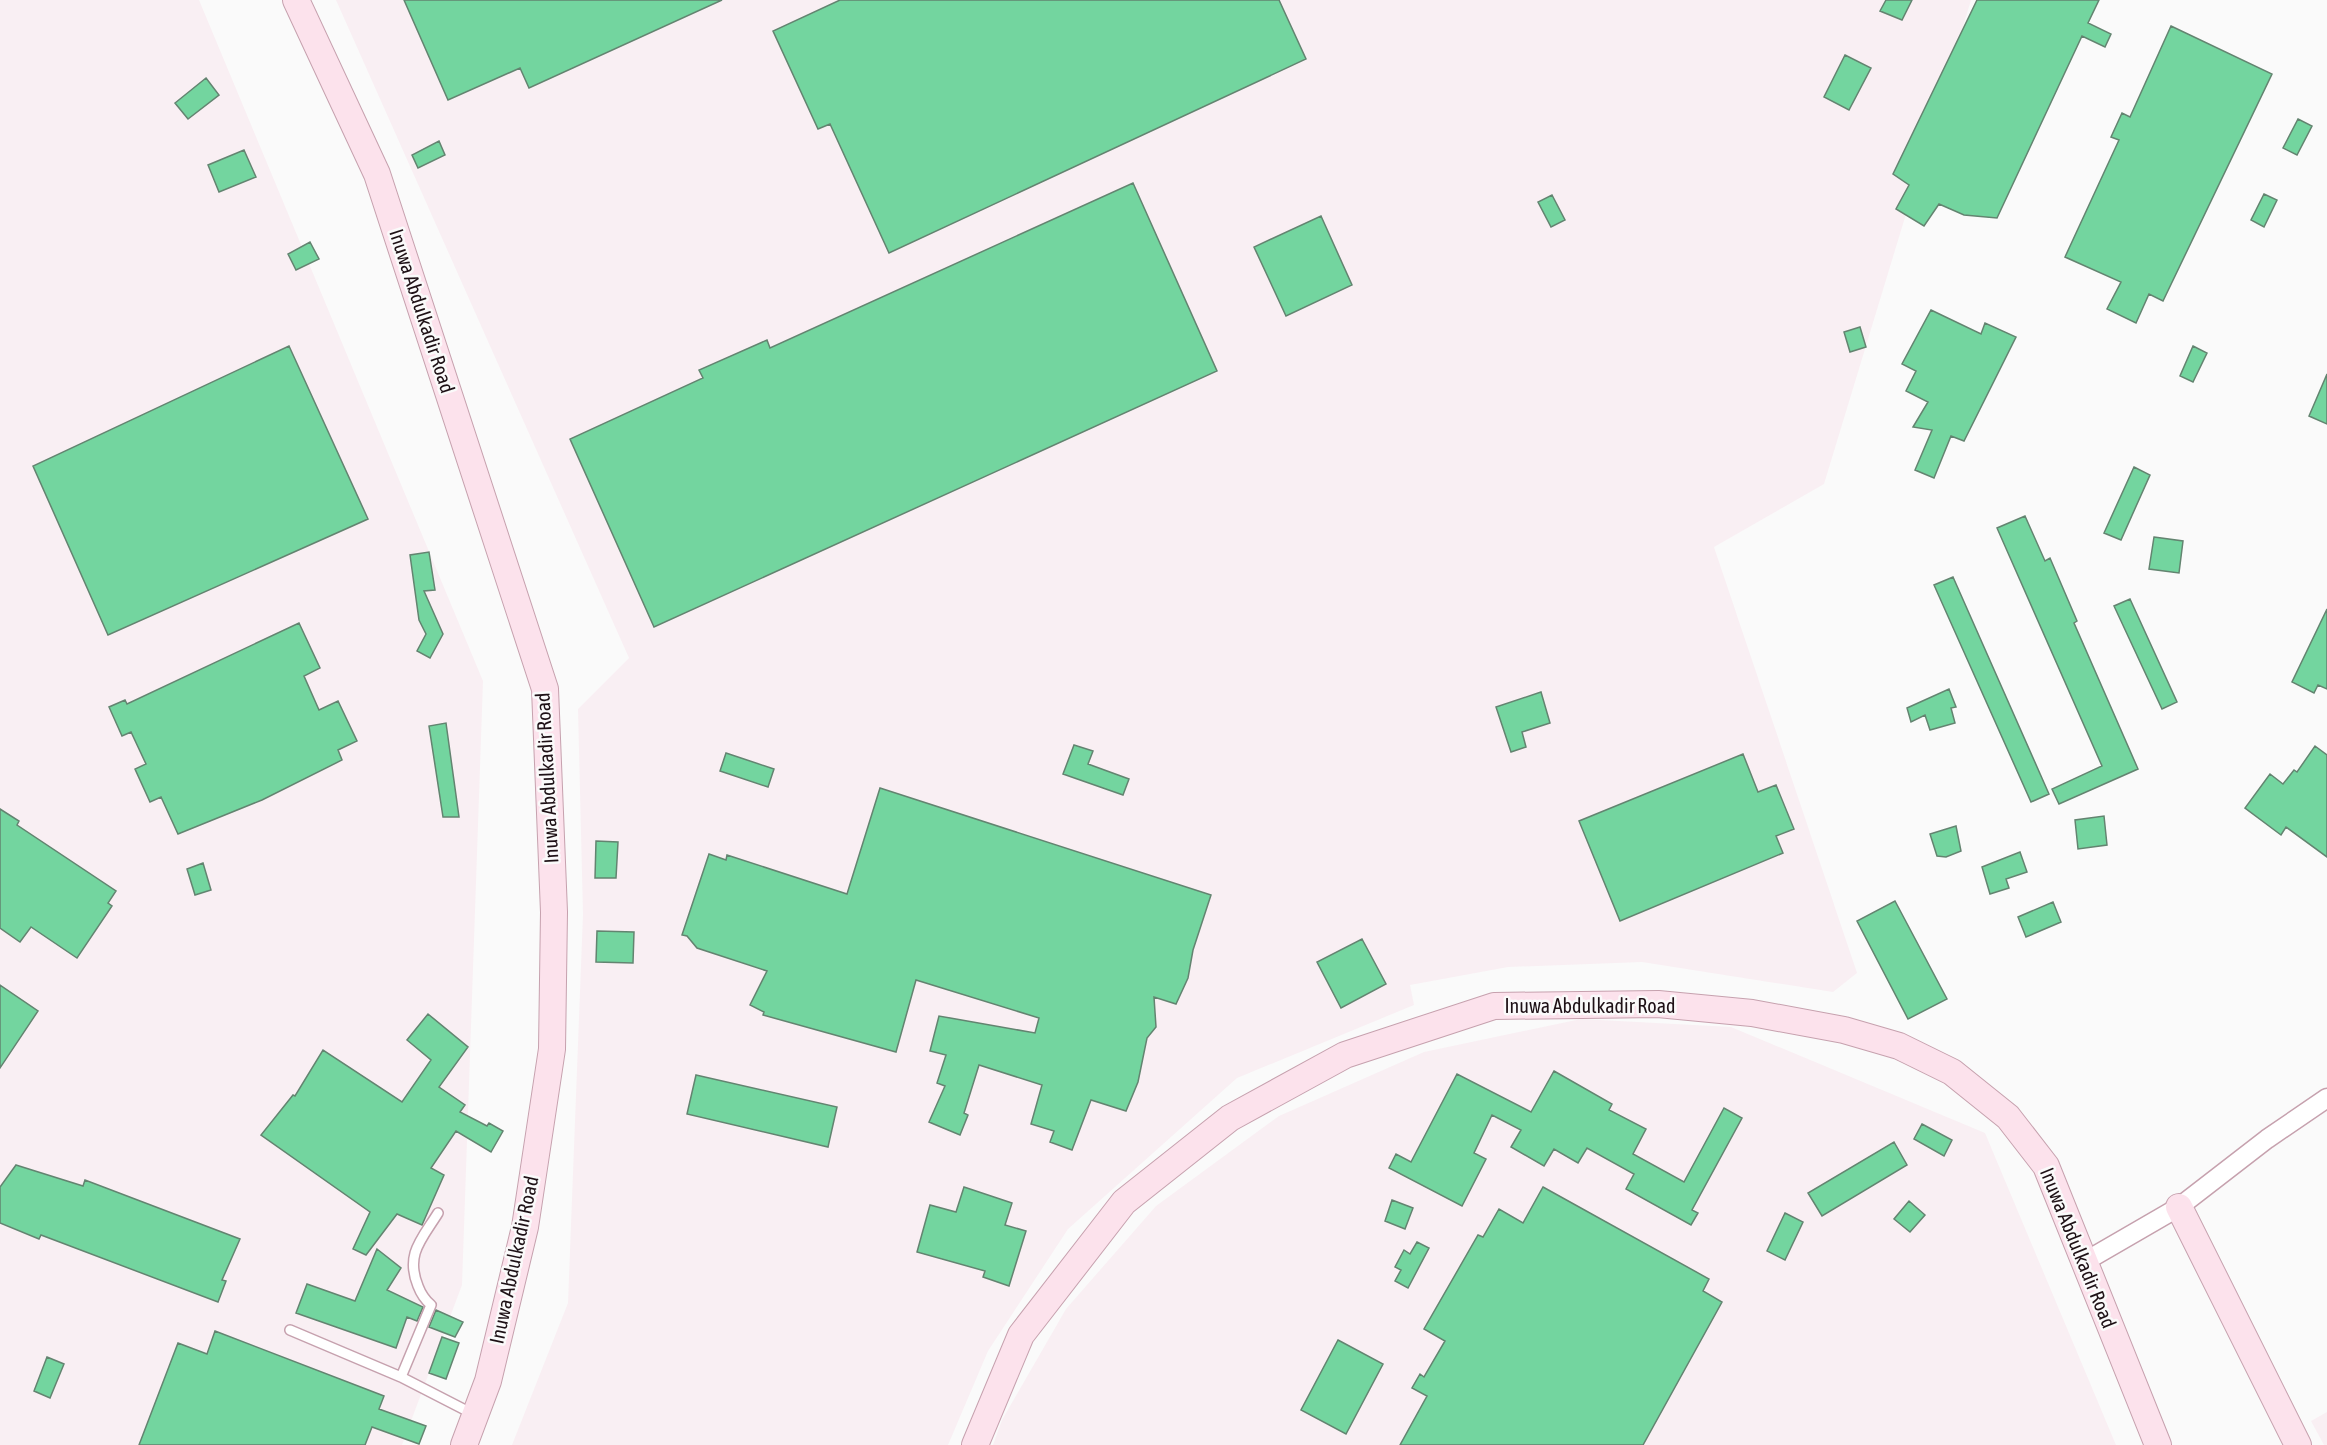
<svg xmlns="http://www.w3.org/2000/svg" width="2327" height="1445" font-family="'Asap Condensed',sans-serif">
<rect width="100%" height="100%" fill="#fafafa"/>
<!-- built -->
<path fill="#f9eff3" d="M0 0H199L483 681 462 1285 402 1445H0Z
M336 0H1971L1824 484 1714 547 1857 973 1833 992 1642 962 1508 967 1410 985 1414 1005 1237 1078 1068 1229 988 1351 948 1445H512L568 1303 583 914 578 709 629 658Z
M1581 1019 1731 1027 1985 1133 2116 1445H993L1002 1420 1066 1309 1156 1206 1279 1116 1424 1052Z
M2327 1412V1445H2324L2311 1421Z"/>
<!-- building -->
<path fill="#73d59f" stroke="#638470" stroke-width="1.5" d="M404 0H722L529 88 520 68 448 100Z
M840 0H1279L1306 59 889 253 830 124 818 129 773 31Z
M1886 0H1912L1902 20 1880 11Z
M1977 0H2099L2088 23 2111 34 2105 47 2082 36 1997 218 1964 215 1939 204 1924 226 1896 209 1909 185 1893 174Z
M2171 26 2272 74 2163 301 2149 294 2136 323 2107 309 2121 282 2065 257 2119 140 2111 137 2122 113 2130 117Z
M1845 55 1871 68 1849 110 1824 97Z
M206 78 219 95 188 119 175 103Z
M2298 119 2312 126 2297 155 2283 148Z
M439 141 445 155 418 168 412 155Z
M244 150 256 177 219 192 208 165Z
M1133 183 1217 371 654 627 570 439 703 378 699 370 767 340 770 348Z
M2264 194 2277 200 2264 227 2251 220Z
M1552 195 1565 220 1551 227 1538 202Z
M1321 216 1352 285 1286 316 1254 247Z
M310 242 319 259 296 270 288 254Z
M1931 310 1981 334 1985 323 2016 337 1964 441 1951 436 1934 478 1915 470 1932 430 1913 427 1928 402 1906 391 1916 371 1902 364Z
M1860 327 1866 347 1850 352 1844 332Z
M289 346 368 519 108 635 33 466Z
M2193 346 2207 353 2193 382 2180 376Z
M2327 374V424L2309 416Z
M2134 467 2150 475 2121 540 2104 533Z
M2025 516 2045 561 2050 558 2077 621 2074 623 2138 769 2059 804 2052 789 2102 766 1997 528Z
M2154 537 2183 541 2179 573 2149 569Z
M429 552 435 590 424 591 443 634 430 658 417 651 426 634 419 620 410 555Z
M1953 577 2049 794 2031 802 1934 585Z
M2130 599 2177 702 2162 709 2114 606Z
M2327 609V689L2318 685 2314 693 2292 682Z
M299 623 320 668 304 676 319 710 338 701 357 741 338 750 342 760 262 800 178 834 161 797 150 802 135 769 146 764 131 732 122 736 109 707 125 700 127 704Z
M1949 689 1956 707 1951 708 1955 723 1930 730 1925 715 1911 722 1907 708Z
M1541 692 1550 723 1522 732 1526 747 1511 752 1496 707Z
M446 723 459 817H443L429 726Z
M1074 745 1093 751 1088 764 1129 779 1123 795 1063 774Z
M2315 746 2327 755V857L2286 827 2281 835 2245 808 2270 774 2283 784 2294 770 2297 772Z
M726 753 774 769 768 787 720 771Z
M1743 754 1758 792 1776 785 1794 829 1776 836 1783 853 1620 921 1579 821Z
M880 788 1211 895 1193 950 1188 978 1176 1004 1154 997 1156 1027 1147 1038 1138 1082 1126 1111 1091 1100 1072 1150 1050 1142 1054 1131 1031 1124 1042 1085 979 1065 964 1113 968 1115 960 1135 929 1122 945 1086 937 1083 946 1055 930 1051 939 1016 1035 1033 1039 1018 916 980 896 1052 763 1015 764 1012 750 1005 767 971 697 948 687 936 682 935 709 854 726 860 727 855 847 894Z
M0 809 19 821 17 825 116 891 108 903 112 906 77 958 31 927 20 942 0 928Z
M2104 816 2107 845 2078 849 2075 820Z
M1956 826 1961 851 1946 857 1937 856 1930 834Z
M596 841 618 842 616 878H595Z
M2020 852 2027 872 2006 879 2009 888 1990 894 1982 867Z
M203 863 211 890 195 895 187 869Z
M1895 901 1947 999 1908 1019 1857 921Z
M2053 902 2061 922 2026 937 2018 917Z
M597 931 634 932 633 963 596 962Z
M1362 939 1386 984 1341 1008 1317 962Z
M0 985 38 1011 0 1068Z
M428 1014 468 1047 439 1087 465 1105 460 1112 487 1126 489 1123 503 1131 491 1152 456 1131 431 1168 444 1175 422 1225 397 1214 366 1255 353 1249 370 1212 261 1135 293 1095 295 1096 323 1050 402 1102 431 1060 407 1040Z
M1554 1071 1612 1104 1609 1110 1646 1129 1633 1154 1684 1182 1724 1108 1742 1118 1692 1210 1698 1213 1691 1225 1626 1189 1634 1174 1587 1148 1578 1163 1554 1149 1544 1166 1511 1147 1521 1130 1492 1115 1474 1153 1486 1159 1462 1206 1389 1168 1396 1154 1411 1162 1457 1074 1531 1112Z
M696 1075 837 1107 828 1147 687 1114Z
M1922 1124 1952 1140 1944 1156 1914 1139Z
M1894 1142 1907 1165 1822 1216 1808 1193Z
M16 1165 83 1186 85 1180 240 1239 222 1280 226 1281 218 1302 41 1235 39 1239 0 1223V1187Z
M964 1187 1012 1203 1005 1225 1026 1231 1009 1286 983 1277 985 1271 917 1252 930 1205 956 1212Z
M1543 1187 1709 1279 1703 1291 1722 1302 1643 1445H1400L1427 1396 1412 1388 1420 1374 1424 1377 1445 1341 1424 1329 1478 1235 1483 1237 1499 1209 1523 1223Z
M1392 1200 1413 1208 1405 1229 1385 1221Z
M1909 1201 1925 1215 1910 1232 1894 1219Z
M1785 1213 1803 1222 1785 1260 1767 1251Z
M1417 1242 1429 1248 1408 1288 1395 1281 1401 1270 1395 1267 1404 1250 1410 1254Z
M377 1249 401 1268 387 1290 423 1307 417 1321 407 1317 396 1348 296 1313 307 1284 355 1301Z
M436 1310 463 1322 455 1337 429 1327Z
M215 1331 384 1396 379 1409 426 1426 419 1444 372 1427 365 1445H139L178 1343 207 1354Z
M442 1337 459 1343 446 1379 429 1373Z
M1338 1340 1383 1364 1346 1434 1301 1410Z
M47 1357 64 1364 50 1398 34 1391Z"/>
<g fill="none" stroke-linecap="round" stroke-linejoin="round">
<!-- lane casing -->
<g stroke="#c6a1ae" stroke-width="12">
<path id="lane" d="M438 1213C422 1239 405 1254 418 1286 421 1294 424 1299 431 1305L401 1377 475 1415
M290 1330 401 1377"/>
</g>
<!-- street casing -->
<g stroke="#c6a1ae" stroke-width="21">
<path id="street" d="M2084 1262 2179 1207 2267 1139 2327 1098"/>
</g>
<!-- secondary casing -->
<g stroke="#c6a1ae" stroke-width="28">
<path id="secondary" d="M296 0 377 174 545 689 554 912 552 1049 525 1227 488 1381 464 1445
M2179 1207 2298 1445
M975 1445 1021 1335 1124 1202 1230 1118 1345 1055 1494 1006 1658 1004 1752 1013 1844 1030 1899 1046 1952 1072 2008 1117 2046 1166 2158 1445"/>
</g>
<!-- lane -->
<use href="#lane" stroke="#fff" stroke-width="9"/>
<!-- street -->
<use href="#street" stroke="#fff" stroke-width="18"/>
<!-- secondary -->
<use href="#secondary" stroke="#fce2ec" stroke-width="26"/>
</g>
<g text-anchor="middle" stroke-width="5" stroke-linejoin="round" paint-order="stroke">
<!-- street labels -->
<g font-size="20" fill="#1e1116" stroke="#fafafa">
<text transform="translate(422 311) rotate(72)" y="7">Inuwa Abdulkadir Road</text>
<text transform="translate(547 778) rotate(-93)" y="7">Inuwa Abdulkadir Road</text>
<text x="1590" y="1013">Inuwa Abdulkadir Road</text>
<text transform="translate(2078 1248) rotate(68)" y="7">Inuwa Abdulkadir Road</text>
<text transform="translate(514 1260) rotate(-78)" y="7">Inuwa Abdulkadir Road</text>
</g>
</g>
</svg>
